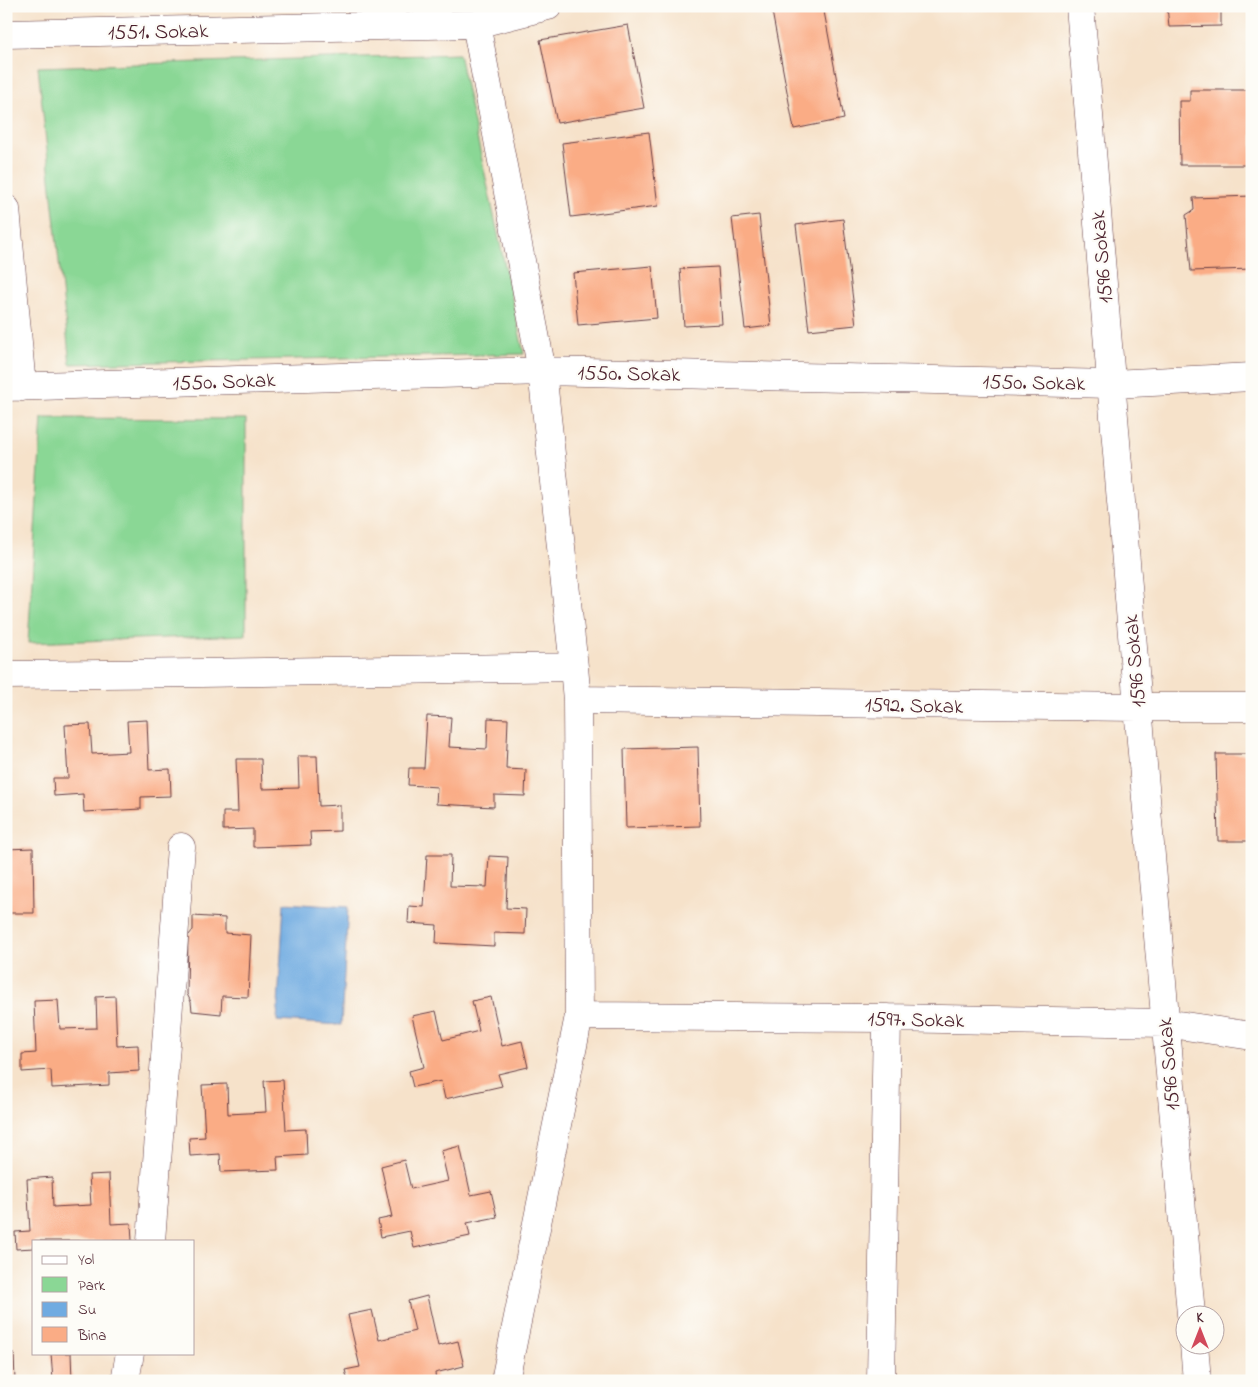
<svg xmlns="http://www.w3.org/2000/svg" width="1258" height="1387" font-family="'Indie Flower',sans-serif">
<rect width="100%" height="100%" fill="#fdfcf7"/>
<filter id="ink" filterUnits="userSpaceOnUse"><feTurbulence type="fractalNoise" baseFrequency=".02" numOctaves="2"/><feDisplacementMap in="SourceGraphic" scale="10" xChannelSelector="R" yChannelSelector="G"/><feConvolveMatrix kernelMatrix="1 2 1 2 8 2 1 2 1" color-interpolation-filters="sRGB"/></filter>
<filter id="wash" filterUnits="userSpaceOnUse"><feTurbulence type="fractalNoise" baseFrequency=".0096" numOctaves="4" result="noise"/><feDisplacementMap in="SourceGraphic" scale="20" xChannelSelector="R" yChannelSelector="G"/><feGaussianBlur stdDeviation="1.12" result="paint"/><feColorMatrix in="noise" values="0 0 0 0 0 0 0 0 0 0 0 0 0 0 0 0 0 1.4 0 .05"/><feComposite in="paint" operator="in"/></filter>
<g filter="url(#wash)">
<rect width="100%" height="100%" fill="#f6e2ca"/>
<!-- green -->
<path fill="#8ad795" stroke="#6a7b60" d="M459 54 524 354 70 364 38 67Z
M42 418 246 419V635L28 643Z"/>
<!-- water -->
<path fill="#70abe1" stroke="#5d6586" d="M284 903 348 907 341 1025 277 1021Z"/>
<g id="blocks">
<!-- building -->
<path fill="#faac85" d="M771 6H823L844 119 794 129Z
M1167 6H1221V26L1169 27Z
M628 25 644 108 557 123 540 40Z
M1190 90H1252V165H1180L1179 101H1190Z
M649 132 658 206 571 217 562 143Z
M1252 196V269L1191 271 1186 215 1194 210 1193 198Z
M759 215 771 326 745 329 732 218Z
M843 219 856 325 809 330 796 225Z
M652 266 657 318 578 325 573 273Z
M718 267 722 324 684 326 680 269Z
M427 716 451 717 449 747 487 749 488 718 508 719 506 769 526 770 525 796 494 795V807L436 804 437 787 408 785 409 768H424Z
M147 720 149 770 170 769 171 796 141 797V809L84 812 83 794 54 796 53 778H68L65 725 90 724 92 754 129 752 127 721Z
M698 747 700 826 626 828 624 749Z
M1216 754H1252V841H1218Z
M298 756H317L319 806 340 805V831L310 832 311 845 253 847V829L223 830V812H238L236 759H261L262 789 299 788Z
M33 848 34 913H6V849Z
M427 855H451L450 886 487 887 489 856 508 857 506 908 526 909 525 934 494 933V946L436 943 437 925 408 923 409 906 424 907Z
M193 916 225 918V933L251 935 248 997 222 996 221 1014 192 1011 191 1002 187 994 188 936 193 930Z
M115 996 117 1046 138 1045 139 1071 109 1073V1085L52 1088 51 1070 22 1072V1054L36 1053 34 1001 58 1000 60 1029 97 1028 96 997Z
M491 997 502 1046 522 1041 528 1067 498 1074 502 1086 445 1099 441 1081 413 1087 409 1071 424 1067 412 1016 436 1011 443 1040 479 1031 472 1001Z
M283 1080 286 1130 306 1129 307 1155 277 1157 278 1170 221 1172 220 1154 190 1156 189 1138 205 1137 202 1085 227 1084 228 1114 266 1112 264 1081Z
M460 1146 471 1195 491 1191 497 1217 467 1223 470 1236 414 1248 410 1231 381 1237 378 1220 392 1217 381 1166 404 1160 411 1189 448 1181 441 1151Z
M109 1174 111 1224 131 1223 132 1241H34V1248L16 1249 15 1232 30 1231 27 1179 52 1177 53 1207 91 1205 89 1175Z
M427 1296 438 1346 458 1341 464 1366 435 1373 436 1381H348L345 1370 360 1367 348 1315 372 1310 379 1340 415 1331 408 1301Z
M6 1353H14L15 1381H6Z
M51 1353H71L72 1381H53Z"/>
</g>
</g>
<g filter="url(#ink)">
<use href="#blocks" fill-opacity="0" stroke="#643c43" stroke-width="1"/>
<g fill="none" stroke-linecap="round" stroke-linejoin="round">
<!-- minor casing -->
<g stroke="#643c43" stroke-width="29">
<path id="minor" d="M1080 6 1138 707 1191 1314
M476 24 542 371 574 667 577 700 579 1016 505 1381
M6 34 476 24 548 6
M6 209 22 387
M6 387 542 371 1112 384 1252 377
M6 675 201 673 574 667
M577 700 1138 707H1252
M579 1016 887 1018 1165 1023 1252 1036
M151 1241 181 847
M1194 1344 1197 1381
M125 1381 130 1353
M881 1381 887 1018"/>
</g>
<!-- minor -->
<use href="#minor" stroke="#fff" stroke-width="28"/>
</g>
</g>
<g text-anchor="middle" stroke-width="4.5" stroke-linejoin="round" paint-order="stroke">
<!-- street labels -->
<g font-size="21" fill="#4a1f2b" stroke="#fdfcf7">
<text transform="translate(158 31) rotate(-1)" y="7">1551. Sokak</text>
<text transform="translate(1101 257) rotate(-95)" y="7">1596 Sokak</text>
<text transform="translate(629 373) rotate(1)" y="7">1550. Sokak</text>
<text transform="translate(224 381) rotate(-2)" y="7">1550. Sokak</text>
<text transform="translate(1034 382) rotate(1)" y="7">1550. Sokak</text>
<text transform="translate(1134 661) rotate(-95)" y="7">1596 Sokak</text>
<text transform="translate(914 705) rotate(1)" y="7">1592. Sokak</text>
<text transform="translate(916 1019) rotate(1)" y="7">1597. Sokak</text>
<text transform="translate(1168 1064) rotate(-95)" y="7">1596 Sokak</text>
</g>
</g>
<!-- margin -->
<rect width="1258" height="1387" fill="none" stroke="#fdfcf7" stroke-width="25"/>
<!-- legend -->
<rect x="32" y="1240" width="162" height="115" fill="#fdfcf7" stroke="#b5a4a5"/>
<rect x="42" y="1256" width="25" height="8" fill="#ffffff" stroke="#b5a4a5"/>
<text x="78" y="1264" font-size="15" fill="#4a1f2b">Yol</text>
<rect x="42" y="1277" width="25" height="15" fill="#8ad795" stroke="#b5a4a5"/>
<text x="78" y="1290" font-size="15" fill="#4a1f2b">Park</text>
<rect x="42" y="1302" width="25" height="15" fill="#70abe1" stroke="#b5a4a5"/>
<text x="78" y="1314" font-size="15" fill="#4a1f2b">Su</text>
<rect x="42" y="1327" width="25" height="15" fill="#faac85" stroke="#b5a4a5"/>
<text x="78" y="1340" font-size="15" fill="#4a1f2b">Bina</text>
<!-- north arrow -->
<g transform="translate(1200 1330)"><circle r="24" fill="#fdfcf7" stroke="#b5a4a5"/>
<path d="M0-4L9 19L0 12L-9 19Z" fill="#d1495b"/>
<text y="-8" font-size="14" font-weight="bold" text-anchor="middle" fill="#4a1f2b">K</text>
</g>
</svg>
